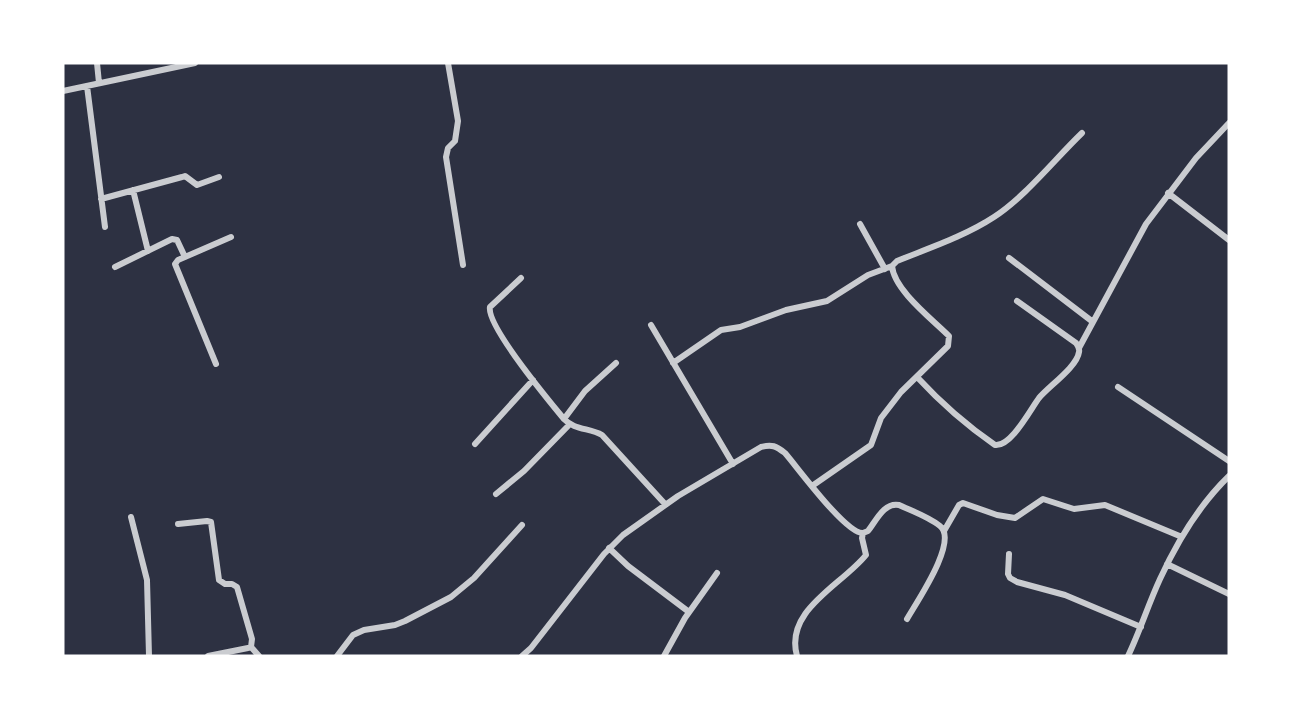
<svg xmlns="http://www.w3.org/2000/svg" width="1292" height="719" font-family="Commissioner,sans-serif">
<rect width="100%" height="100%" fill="#2d3142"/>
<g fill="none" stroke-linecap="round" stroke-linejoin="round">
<!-- minor -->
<path stroke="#caccd0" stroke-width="6" d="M97 63 99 83
M448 63 458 121 455 141 448 148 446 157 463 265
M87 86 105 227
M63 91 195 63
M133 190 148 251
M1168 193 1229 240
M101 199 182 177 185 176 197 185 219 177
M860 224 885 269
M1009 258 1093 322
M115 267 172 239 177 240 185 257
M521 278 490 307C486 325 550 402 564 419 574 430 590 428 602 435L665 504
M651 325 733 464
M1079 348 1146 224 1196 158 1229 123
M673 363 721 330 740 327 786 310 827 301 868 275 892 266
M216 364 175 264 178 260 231 237
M917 377C941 403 966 425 995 445 1011 447 1030 410 1039 398 1049 386 1077 367 1079 352 1080 348 1078 346 1076 343L1017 301
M1118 387 1229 461
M564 419 585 391 616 363
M475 444 533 380
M812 486 871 445 881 418 901 392 948 346 949 336C932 319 894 290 892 266L897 261C929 248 965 236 994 217 1026 196 1054 160 1082 133
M496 494 524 471 569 425
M131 517 147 580 149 656
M178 524 207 521 211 522 219 580 225 584H232L237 587 252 639 251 647 248 648 208 656
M944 531 959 505 963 503 997 515 1015 518 1043 499 1074 509 1105 505 1182 537
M609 548 628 566 689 612
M1009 554 1008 574 1010 578 1017 582 1065 595 1141 627
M1167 564 1229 594
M251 647 259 656
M337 656 353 635 364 630 395 625 405 621 451 597 474 578 522 525
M522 656 531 648 604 554 623 535 678 496 761 447C772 444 776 446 785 453 798 468 846 534 863 533L868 531C876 521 884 502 899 505 912 511 929 517 940 526 959 541 916 603 907 619
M664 656 685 618 717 573
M797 656C784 610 842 585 866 555L862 538 863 533
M1128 656C1140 631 1148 605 1160 579 1177 542 1199 505 1229 476"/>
</g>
<!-- border -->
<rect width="1292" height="719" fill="none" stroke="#ffffff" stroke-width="129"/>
</svg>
